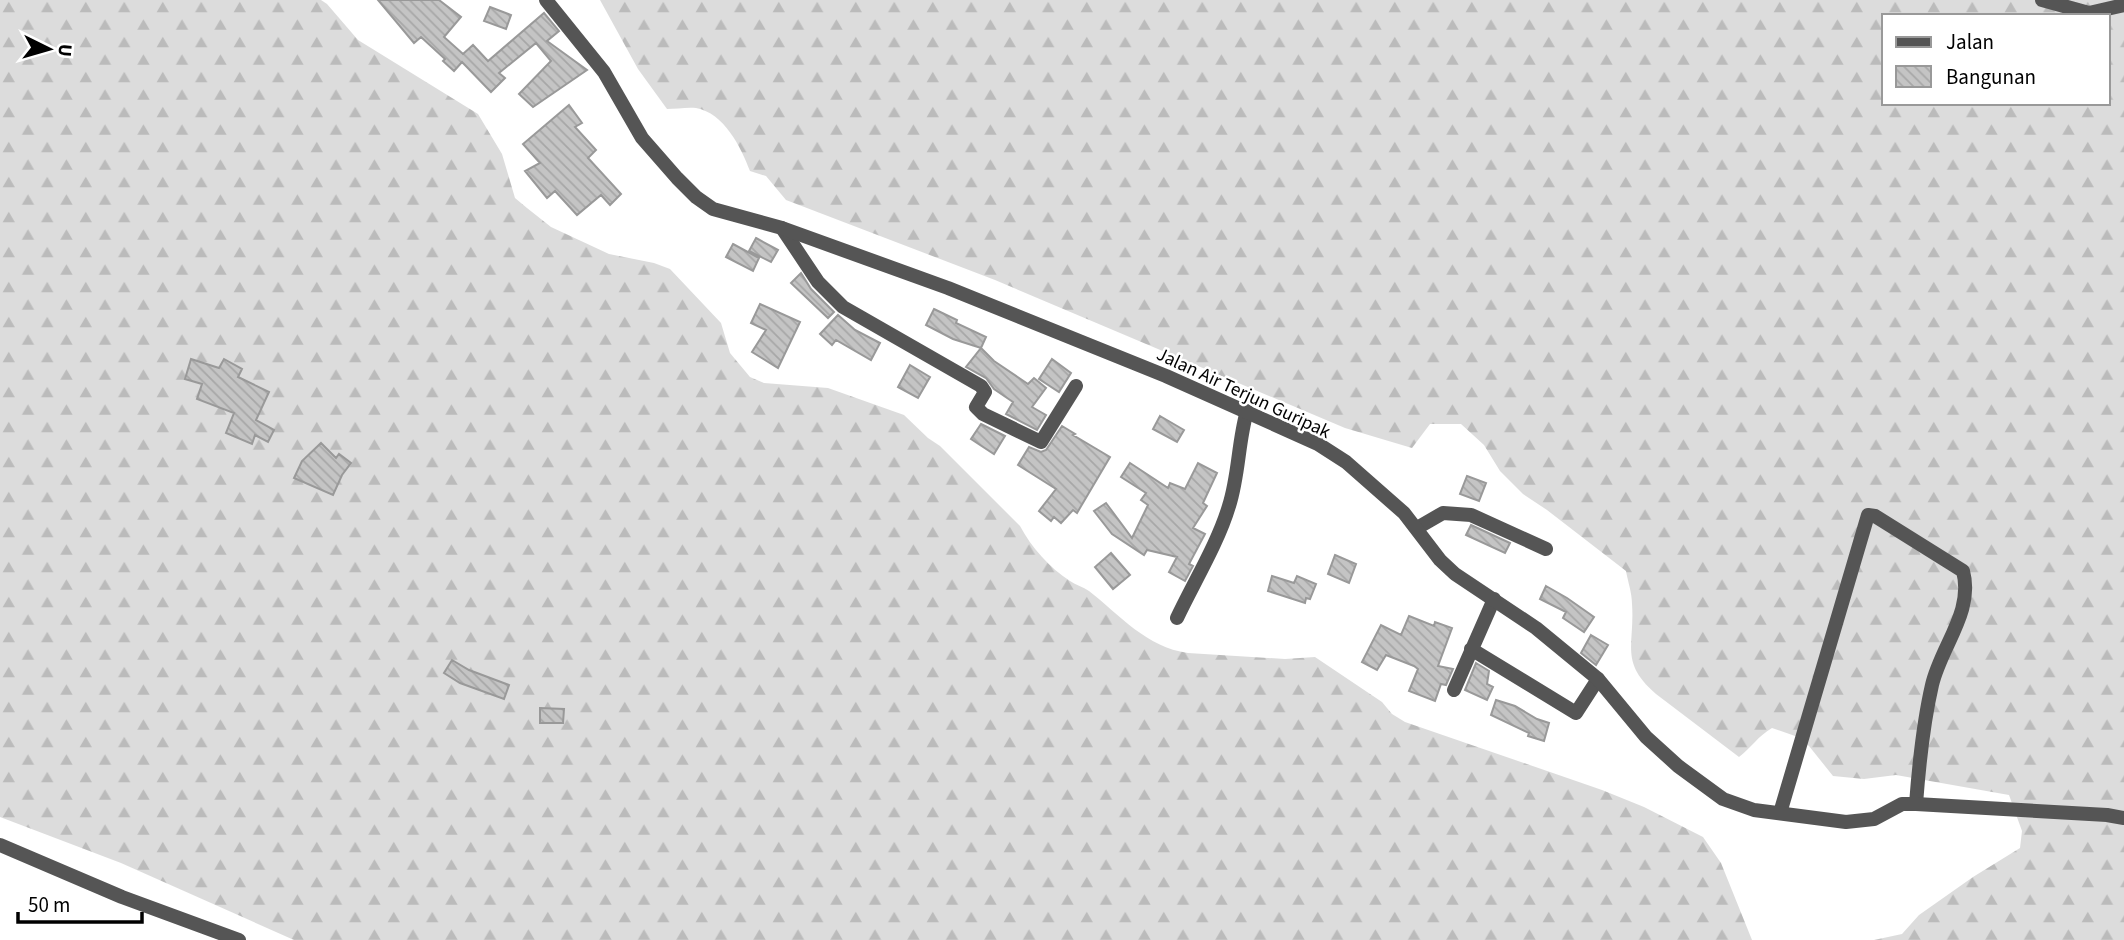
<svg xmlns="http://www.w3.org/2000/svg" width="2124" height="940" font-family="'Source Sans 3',sans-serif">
<defs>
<pattern id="forest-firs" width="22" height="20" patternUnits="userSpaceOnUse" patternTransform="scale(1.75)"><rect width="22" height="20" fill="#dcdcdc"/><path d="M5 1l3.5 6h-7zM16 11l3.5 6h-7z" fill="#bbb"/></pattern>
<pattern id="building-back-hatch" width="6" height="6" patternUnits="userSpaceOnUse" patternTransform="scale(1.75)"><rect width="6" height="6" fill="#c4c4c4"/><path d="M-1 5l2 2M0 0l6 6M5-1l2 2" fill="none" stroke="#a7a7a7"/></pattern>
</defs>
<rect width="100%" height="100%" fill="#fff"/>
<!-- forest -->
<path fill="url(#forest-firs)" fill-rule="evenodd" d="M0 0H321L327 4 358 40 478 114 502 154 515 198 527 208 551 227 609 254 654 263 670 269 721 323 730 353 750 377 764 383 828 388 904 415 928 438 940 446 1020 526C1031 547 1050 568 1070 581 1076 585 1083 587 1089 591 1121 616 1146 647 1188 653L1285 659 1315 657 1382 702 1392 714 1405 722 1602 790 1644 807 1703 837 1721 863 1752 940H294L121 863 0 817Z
M600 0H2124V940H1874L1902 934 1919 915 1973 877 2020 848 2022 831 2009 795 1896 775 1864 779 1833 776 1809 746 1798 737 1772 728C1758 736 1751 748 1739 757L1656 694C1619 662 1635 645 1632 604 1632 593 1628 582 1626 571L1547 510 1523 494 1500 471 1484 445 1461 424H1430L1412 448 1345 428 995 280 786 200 766 176 750 171C741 147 724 113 696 108 687 107 676 109 667 109L638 69ZM1884 16H2108V103H1884Z"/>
<!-- building -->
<path fill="url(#building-back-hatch)" stroke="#999" stroke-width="2" d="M378 0H439L461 17 444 37 463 54 473 45 488 61 544 13 559 31 547 41 587 70 533 107 519 94 551 61 536 43 499 73 505 78 491 92 462 62 454 71 443 61 445 59 421 37 414 43Z
M490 7 511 15 506 29 484 21Z
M569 105 582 123 575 127 596 150 588 158 621 194 610 205 601 195 577 215 555 191 547 198 525 171 540 163 523 144Z
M756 238 778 250 771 262 749 251Z
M733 244 759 258 753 271 726 257Z
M801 273 811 289 834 312 828 318 791 283Z
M760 304 800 322 778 368 752 352 766 330 751 323Z
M934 309 957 320 956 323 986 337 981 348 953 339 926 325Z
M838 315 855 330 880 343 871 360 836 340 832 345 820 334Z
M981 348 994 361 1028 384 1034 378 1046 388 1032 407 1046 415 1037 430 1006 414 1013 402 994 389 986 378 966 367Z
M191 359 219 368 224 359 242 369 238 377 269 392 256 420 274 430 268 442 255 435 252 444 226 433 234 413 197 399 202 384 185 379Z
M1052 359 1071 373 1059 392 1039 379Z
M910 365 930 377 918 398 898 387Z
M1160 416 1184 430 1177 442 1153 429Z
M981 424 1005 436 994 454 971 439Z
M1062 426 1075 434 1073 435 1110 457 1077 513 1073 510 1061 523 1054 517 1051 521 1039 511 1056 489 1018 465 1029 447 1041 452 1046 450Z
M321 443 336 458 339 454 351 463 342 475 333 495 294 478 302 461Z
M1130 463 1168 488 1170 483 1185 489 1198 463 1217 473 1203 503 1207 506 1193 528 1205 534 1189 564 1193 566 1185 581 1169 572 1177 557 1147 550 1144 555 1112 534 1094 511 1106 503 1132 538 1148 505 1141 500 1146 493 1121 477Z
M1467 476 1486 483 1479 501 1460 494Z
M1471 525 1510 543 1505 553 1466 535Z
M1111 553 1130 575 1113 589 1095 567Z
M1335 555 1356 564 1349 583 1328 574Z
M1272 576 1294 583 1297 576 1316 584 1310 599 1306 598 1305 603 1268 591Z
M1546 586 1567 598 1594 617 1584 632 1563 618 1566 612 1540 599Z
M1409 616 1434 626 1435 622 1452 628 1438 666 1453 669 1446 685 1441 684 1435 701 1409 691 1418 669 1414 666 1386 655 1377 670 1362 662 1381 625 1401 635Z
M1591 635 1608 645 1596 665 1581 653Z
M452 660 469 670 509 685 504 699 460 683 444 673Z
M1476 663 1489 671 1487 684 1493 687 1487 700 1465 690Z
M1496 700 1515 706 1537 719 1549 723 1544 741 1528 736 1529 733 1491 715Z
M540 708 564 709 563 723H540Z"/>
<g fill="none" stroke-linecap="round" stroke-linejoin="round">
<!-- minor -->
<path stroke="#555" stroke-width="14" d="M2042 0 2089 13 2124 5
M782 228 818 282 843 307 981 386 985 392 976 407 983 414 1041 442 1076 386
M1417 528 1443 513 1471 515 1546 549
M1177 618C1194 582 1218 543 1229 506 1239 475 1238 442 1247 411
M1471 649 1576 713 1598 679
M1454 690 1494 599
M1780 813 1868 515 1875 516 1963 571C1974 612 1941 646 1932 685 1923 724 1919 764 1916 804
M0 845 122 897 239 940"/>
<!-- tertiary -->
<path stroke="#555" stroke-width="14" d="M546 0 604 72 642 138 677 178 696 197 713 209 782 228 948 288 1166 376 1318 444 1346 462 1404 513 1440 560 1455 574 1536 628 1598 679 1646 737 1678 766 1723 799 1754 810 1846 822 1874 819 1902 804H1916L2107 815 2124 818"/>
</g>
<g text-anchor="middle" stroke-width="5" stroke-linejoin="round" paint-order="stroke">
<!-- street labels -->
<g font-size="19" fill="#000" stroke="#fff">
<text transform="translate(1244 392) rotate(25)" y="7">Jalan Air Terjun Guripak</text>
</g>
</g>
<!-- legend -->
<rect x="1882" y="14" width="228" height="91" fill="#ffffff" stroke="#999999" stroke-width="2"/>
<rect x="1896" y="37" width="35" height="10" fill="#555555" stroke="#999999" stroke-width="2"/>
<text x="1946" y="49" font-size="21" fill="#000000">Jalan</text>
<rect x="1896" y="66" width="35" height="21" fill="url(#building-back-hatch)" stroke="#999999" stroke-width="2"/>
<text x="1946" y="84" font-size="21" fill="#000000">Bangunan</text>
<!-- north arrow -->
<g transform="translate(49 49) rotate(95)" stroke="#ffffff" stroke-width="5" paint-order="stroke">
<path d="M0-5L12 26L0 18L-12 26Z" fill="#000000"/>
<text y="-10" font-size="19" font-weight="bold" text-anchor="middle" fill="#000000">U</text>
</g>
<!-- scale -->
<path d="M18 912v10h124v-10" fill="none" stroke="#000000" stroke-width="3.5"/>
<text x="28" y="912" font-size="21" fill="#000000" stroke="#ffffff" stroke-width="5" paint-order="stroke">50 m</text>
</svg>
